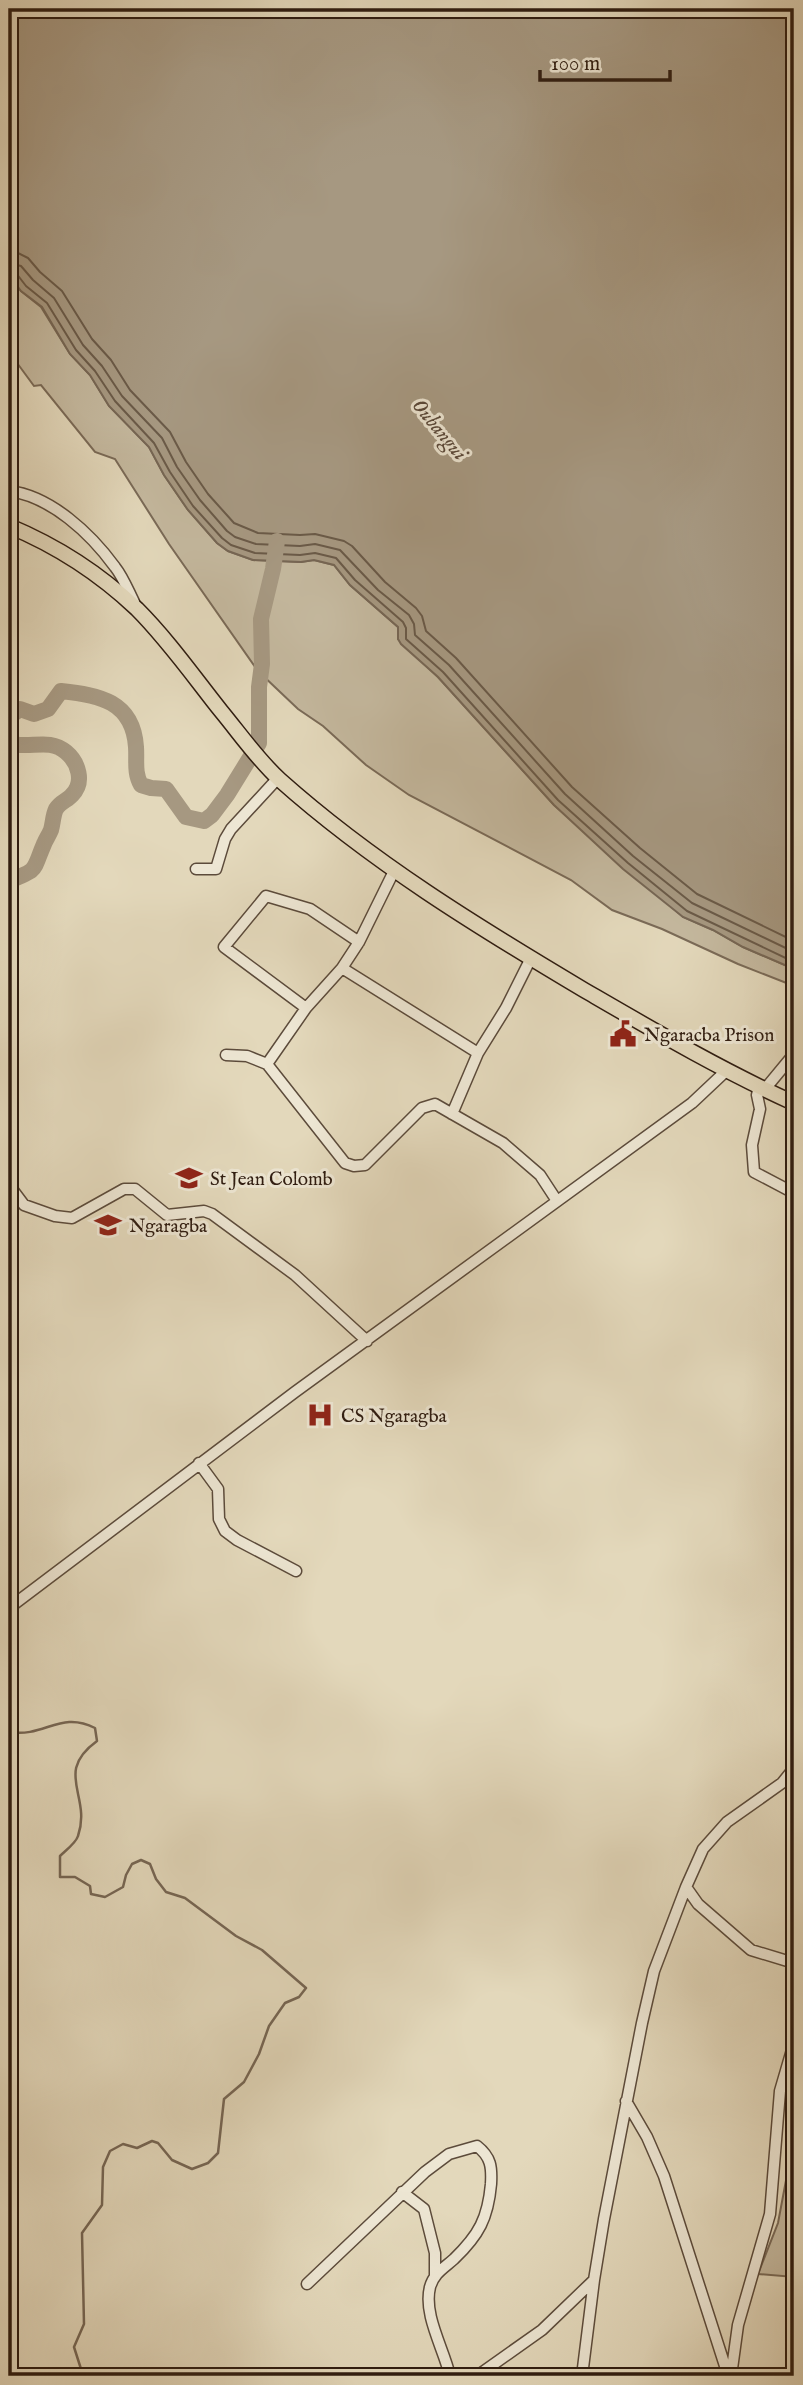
<svg xmlns="http://www.w3.org/2000/svg" width="803" height="2385" font-family="'IM FELL English',serif">
<rect width="100%" height="100%" fill="#e3d8bb"/>
<filter id="stains"><feTurbulence type="fractalNoise" baseFrequency=".00286" numOctaves="4"/><feColorMatrix values="0 0 0 0 .2 0 0 0 0 .09 0 0 0 0 .02 0 0 0 .5 -.17"/></filter>
<radialGradient id="worn" r=".72"><stop offset=".6" stop-color="#630" stop-opacity="0"/><stop offset="1" stop-color="#630" stop-opacity=".3"/></radialGradient>
<!-- green -->
<path fill="#c4b89e" stroke="#7a6a57" stroke-width="2" d="M9 275 21 291 41 307 70 354 90 375 109 406 149 447 164 475 188 510 217 543 228 551 253 560 301 562 314 560 334 565 350 585 398 627V639L438 677 554 805 683 917 713 930 743 947 794 969V986L738 964 662 929 612 910 571 880 409 795 366 765 323 726 298 709 258 671 169 544 115 459 95 452 41 385 34 386 9 352Z
M793 2143 794 2277 758 2274 778 2223Z"/>
<!-- water -->
<path fill="#a69881" stroke="#766654" stroke-width="2" d="M9 9H794V969L743 947 713 930 683 917 623 869 554 805 438 677 401 644 398 639V627L350 585 334 565 314 560 301 562 253 560 228 551 217 543 188 510 164 475 149 447 109 406 90 375 70 354 42 307 21 291 9 275Z"/>
<g fill="none" stroke-linecap="round" stroke-linejoin="round">
<!-- shore -->
<path stroke="#6a5a48" stroke-width="2" d="M9 252 18 253 28 258 40 272 62 291 92 339 111 360 130 390 170 432 186 462 208 494 234 523 258 533 300 535 315 534 344 541 352 546 385 582 416 608 422 616 426 631 456 658 572 787 640 848 697 894 794 941
M9 263 21 266 33 280 54 298 83 345 102 366 122 396 162 438 177 467 200 500 227 531 235 537 256 544 300 546 315 544 340 550 378 590 409 615 414 624 415 635 449 665 565 794 633 856 692 903 794 952
M9 271 16 273 26 286 47 303 76 350 95 371 115 401 154 443 170 472 193 506 222 538 231 545 255 553 300 555 315 553 336 558 355 580 403 622 406 628V639L443 672 558 800 628 863 687 911 794 962"/>
<!-- stream -->
<path stroke="#766654" stroke-width="2.5" d="M9 702 20 709
M9 1732C45 1738 60 1710 95 1728L97 1741C53 1773 92 1795 78 1836 76 1843 65 1851 60 1856V1877H75L90 1886 91 1894 105 1897 123 1887 126 1875 132 1864 141 1860 150 1864 156 1879 166 1892 185 1898 236 1936 262 1950 306 1988 299 1997 285 2003 269 2026 259 2054 244 2082 224 2099 218 2153 208 2163 192 2169 172 2160 158 2143 152 2141 137 2148 123 2144 110 2151 103 2167 102 2205 82 2233 84 2324 74 2347 81 2369V2376
M9 2362 25 2376"/>
<!-- river -->
<path stroke="#a69881" stroke-width="16" d="M9 717 20 709 34 714 48 709 61 691C99 695 133 701 136 747 137 760 134 773 141 785L151 788 166 789 186 817 204 821 212 815 227 795 259 743V687L262 664 261 619 273 569 277 541
M9 743C29 750 48 737 66 752 78 762 85 782 72 795 68 800 60 802 56 809 53 815 53 823 51 830 49 835 46 839 44 844 32 872 39 869 9 881"/>
<!-- minor casing -->
<g stroke="#5c4b3b" stroke-width="13">
<path id="minor" d="M9 491C51 496 91 534 115 567 123 577 128 590 134 602
M196 869H216L225 839 231 829 278 778
M342 968 478 1053
M306 1008 224 947 266 896 310 909 359 942
M226 1055 247 1056 267 1064 345 1163 354 1166 365 1165 422 1108 435 1104 503 1143 540 1175 557 1201
M267 1064 306 1008 342 968 359 942 394 871
M759 1086 757 1095 760 1109 752 1145 754 1172 794 1193
M765 1089 794 1054
M452 1114 478 1053 506 1008 531 958
M9 1185 24 1205 55 1216 72 1218 124 1189H135L167 1215 204 1211 212 1214 295 1275 367 1341
M199 1463 218 1489 219 1519 225 1531 237 1540 296 1571
M9 1608 295 1392 692 1103 726 1071
M794 1680 792 1690 794 1698
M686 1887 698 1904 751 1950 794 1963
M626 2101 647 2137 664 2176 725 2366 726 2376
M402 2192 424 2209 435 2253V2275
M307 2284 425 2172 449 2154 477 2146C491 2157 492 2167 491 2184 488 2218 479 2235 454 2259 444 2268 434 2273 430 2287 423 2315 444 2349 450 2376
M477 2376 542 2330 594 2280
M582 2376 594 2280 604 2219 642 2023 654 1971 686 1887 703 1849 727 1822 782 1783 794 1768V1763
M731 2376 738 2325 770 2214 780 2091 794 2043"/>
</g>
<!-- major casing -->
<g stroke="#2f1c10" stroke-width="17">
<path id="major" d="M9 526C57 546 99 573 137 609 168 640 194 677 221 711 240 734 258 760 280 780 372 862 478 927 584 990 653 1030 721 1070 794 1103"/>
</g>
<!-- minor -->
<use href="#minor" stroke="#ede6d3" stroke-width="10"/>
<!-- major -->
<use href="#major" stroke="#e3d8bb" stroke-width="14"/>
</g>
<!-- icons -->
<defs>
<g id="civic-bare" transform="scale(2.1)"><path d="M-.6-6.5H3V-4.5H.6V-3L4-1V1h2V6H-6V1h2V-1L-.6-3ZM-1.2 2.5V6h2.4V2.5Z" fill="#8f2418" stroke="#ede6d3" stroke-width="2.5" paint-order="stroke"/></g>
<g id="school-bare" transform="scale(2.1)"><path d="M0-5L7-2L0 1L-7-2ZM-4 1L0 2.5L4 1V4Q0 6-4 4Z" fill="#8f2418" stroke="#ede6d3" stroke-width="2.5" paint-order="stroke"/></g>
<g id="hospital-bare" transform="scale(2.1)"><path d="M-5-5h3v3.5h4V-5h3V5h-3V1.5h-4V5h-3Z" fill="#8f2418" stroke="#ede6d3" stroke-width="2.5" paint-order="stroke"/></g>
</defs>
<g fill-rule="evenodd">
<use href="#civic-bare" x="623" y="1034"/>
<use href="#school-bare" x="189" y="1178"/>
<use href="#school-bare" x="108" y="1225"/>
<use href="#hospital-bare" x="320" y="1415"/>
</g>
<g text-anchor="middle" stroke-width="6" stroke-linejoin="round" paint-order="stroke">
<!-- poi labels -->
<g font-size="19" fill="#2f1c10" stroke="#ede6d3" text-anchor="start">
<text x="644" y="1041">Ngaracba Prison</text>
<text x="210" y="1185">St Jean Colomb</text>
<text x="129" y="1232">Ngaragba</text>
<text x="341" y="1422">CS Ngaragba</text>
</g>
<!-- water labels -->
<g font-size="21" font-style="italic" fill="#594738" stroke="#ede6d3">
<text transform="translate(440 429) rotate(50)" y="7">Oubangui</text>
</g>
</g>
<!-- margin -->
<rect width="803" height="2385" fill="none" stroke="#e3d8bb" stroke-width="35"/>
<rect x="10" y="10" width="782" height="2364" fill="none" stroke="#2f1c10" stroke-width="3.5"/>
<rect x="18" y="18" width="768" height="2350" fill="none" stroke="#2f1c10" stroke-width="2"/>
<!-- scale -->
<path d="M540 70v10h130v-10" fill="none" stroke="#2f1c10" stroke-width="3.5"/>
<text x="551" y="70" font-size="21" fill="#2f1c10" stroke="#ede6d3" stroke-width="5" paint-order="stroke">100 m</text>
<rect width="100%" height="100%" filter="url(#stains)"/>
<rect width="100%" height="100%" fill="url(#worn)"/>
</svg>
